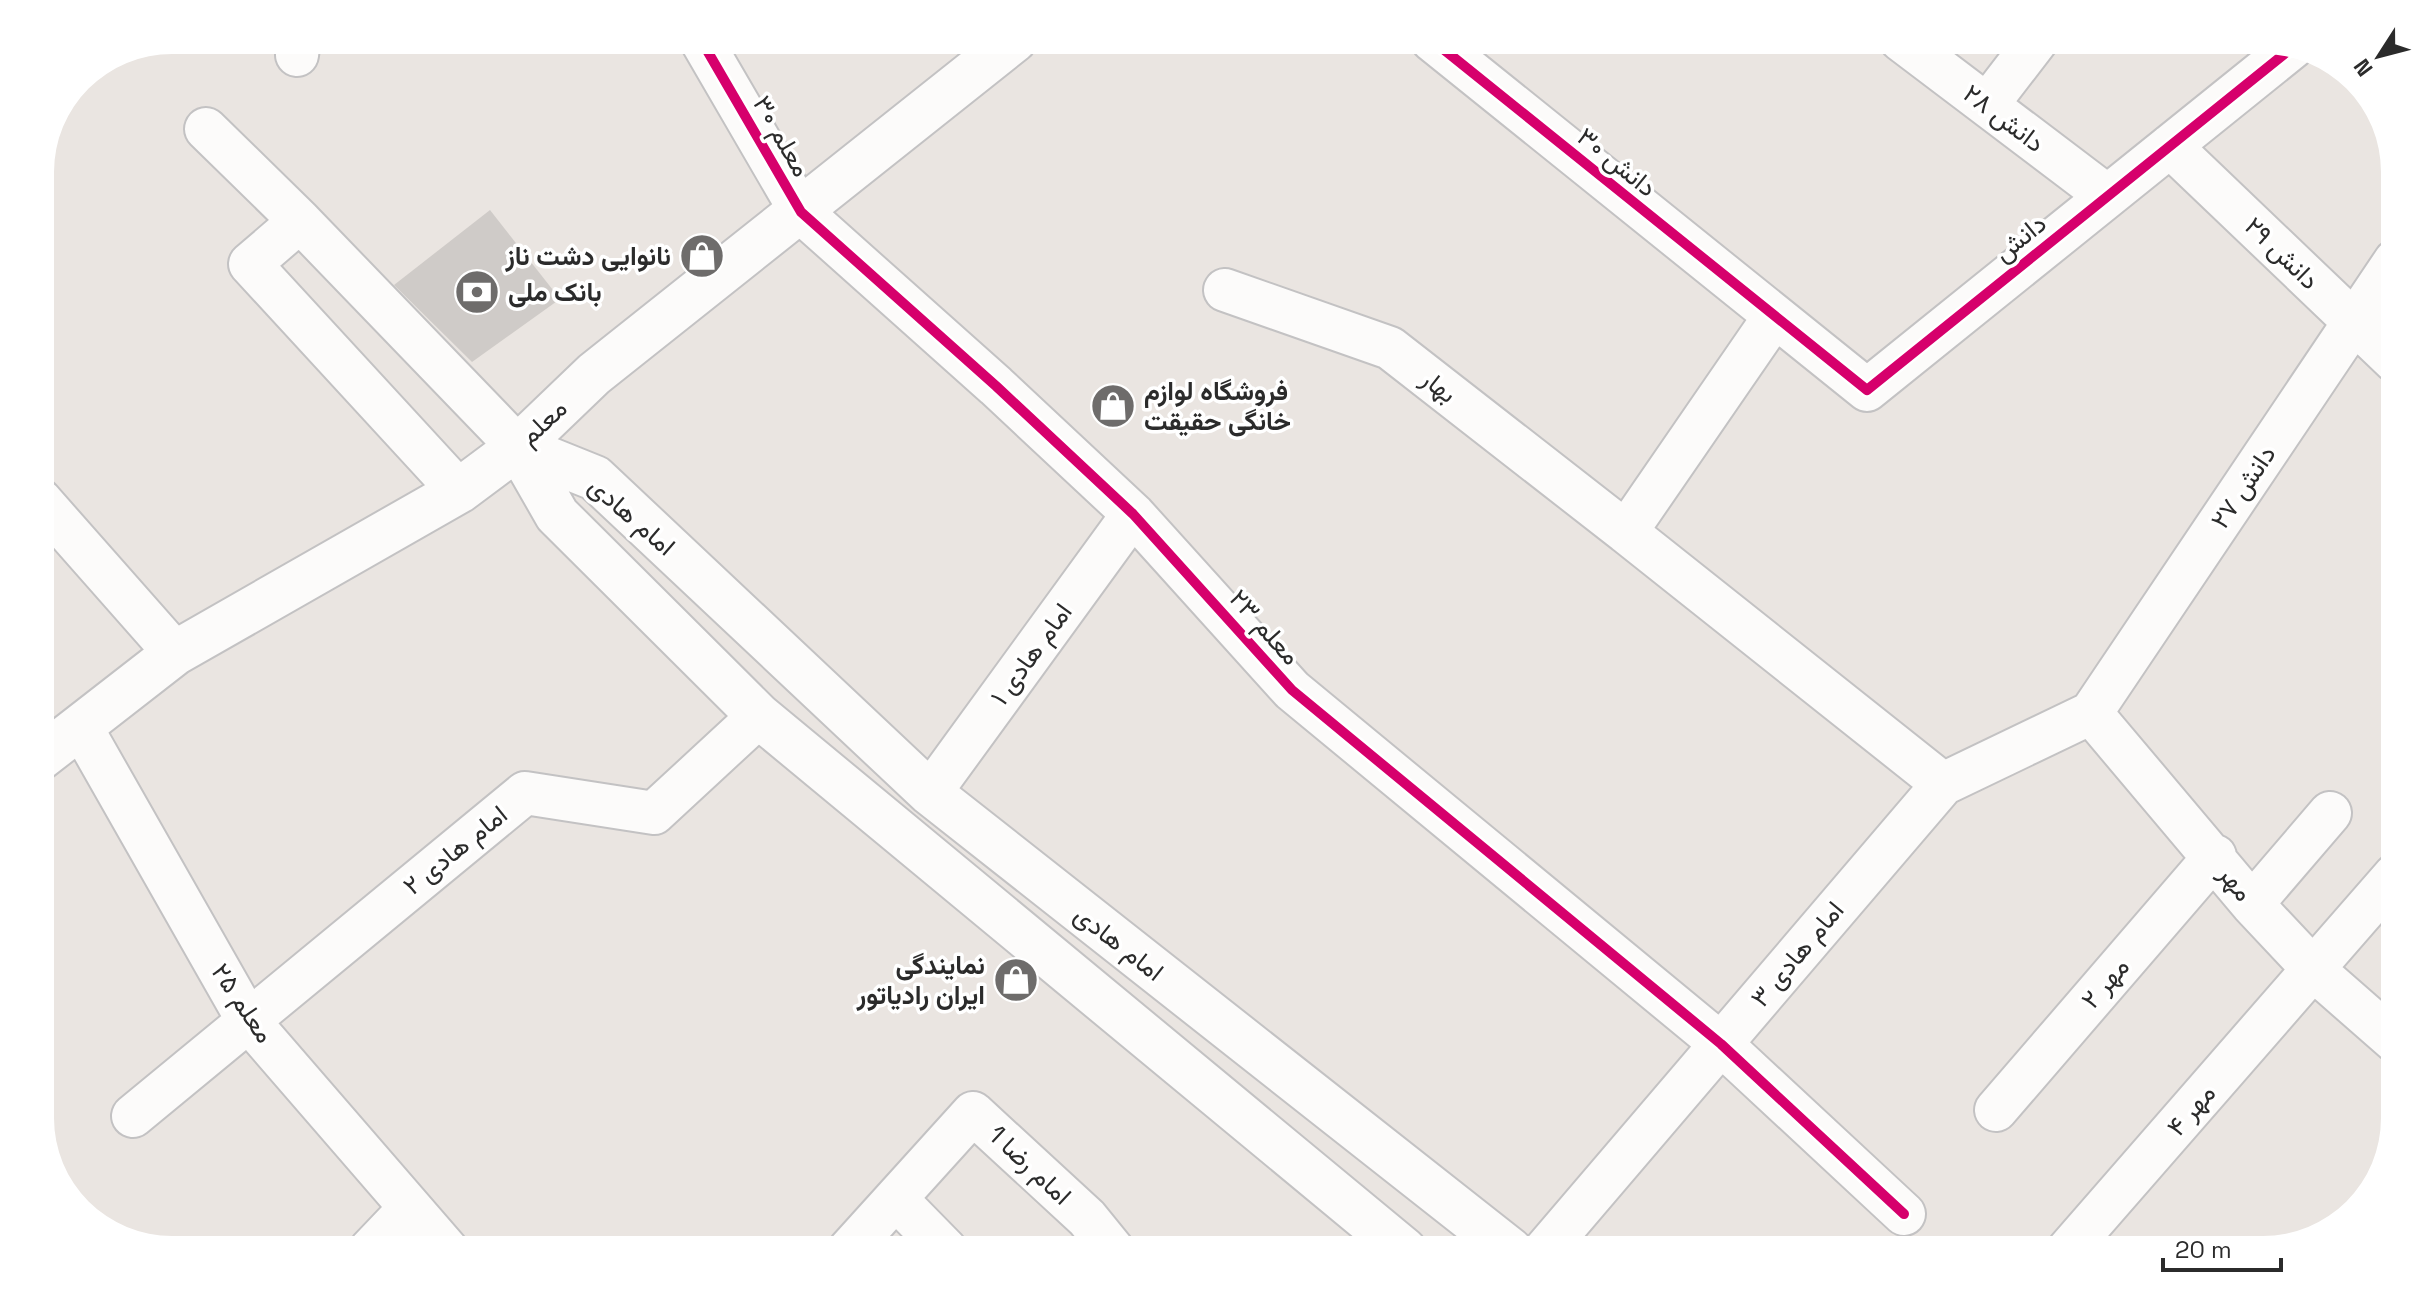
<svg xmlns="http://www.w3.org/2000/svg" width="2435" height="1290" font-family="'Space Grotesk',Vazirmatn,sans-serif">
<rect width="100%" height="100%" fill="#eae5e1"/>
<!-- building -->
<path fill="#cfcbc8" d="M490 210 560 299 472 362 394 285Z"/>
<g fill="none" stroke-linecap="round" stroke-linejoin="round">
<!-- street casing -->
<g stroke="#c3c2c3" stroke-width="46">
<path id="street" d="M701 40 801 212 996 386 1133 514 1292 690 1721 1044 1904 1214
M1432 40 1867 390 2293 47
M1901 40 2107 196
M297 55 299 40
M1987 105 2037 40
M206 129 300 221 518 447
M2170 146 2395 361
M300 221 250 264 459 491
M1225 290 1390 348 1626 532
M1774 317 1626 532 1943 784
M40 500 175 653
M2091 713 2395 261
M2091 713 2252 904 2314 970 2395 1041
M81 727 247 1019 447 1250
M930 793 1133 514
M2252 904 2330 813
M1996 1110 2215 856
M133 1116 525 793 654 813 759 716
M896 1199 946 1250
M370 1250 410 1208
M849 1250 973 1113 1087 1218 1113 1250
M1545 1250 1943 784 2091 713
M2068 1250 2395 875"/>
</g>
<!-- secondary casing -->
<g stroke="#c3c2c3" stroke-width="48">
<path id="secondary" d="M518 447 595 478 930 793 1510 1250
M518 447 557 515 759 716 1404 1250
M40 758 175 653 459 491 518 447 594 374 1014 40"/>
</g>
<!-- street -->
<use href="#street" stroke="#fcfbfa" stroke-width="42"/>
<!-- secondary -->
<use href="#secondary" stroke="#fcfbfa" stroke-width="44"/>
<!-- cycleway casing -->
<g stroke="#fff" stroke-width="15">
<path id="cycleway" d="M701 40 801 212 996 386 1133 514 1292 690 1721 1044 1904 1214
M1432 40 1867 390 2293 47"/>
</g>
<!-- cycleway -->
<use href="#cycleway" stroke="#d6006c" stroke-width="10"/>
</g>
<!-- icons -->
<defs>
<g id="shop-disc" transform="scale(2.3)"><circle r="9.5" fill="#6e6c6b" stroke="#fff"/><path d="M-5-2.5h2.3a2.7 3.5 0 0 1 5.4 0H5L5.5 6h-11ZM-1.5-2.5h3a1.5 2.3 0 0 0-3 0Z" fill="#fff"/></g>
<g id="bank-disc" transform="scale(2.3)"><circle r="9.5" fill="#6e6c6b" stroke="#fff"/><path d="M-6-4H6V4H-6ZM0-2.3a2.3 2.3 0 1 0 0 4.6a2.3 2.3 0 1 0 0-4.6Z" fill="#fff"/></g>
</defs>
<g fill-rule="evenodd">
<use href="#shop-disc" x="702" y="256"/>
<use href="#bank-disc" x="477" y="292"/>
<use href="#shop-disc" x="1113" y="406"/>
<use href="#shop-disc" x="1016" y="980"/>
</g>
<g text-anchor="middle" stroke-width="7" stroke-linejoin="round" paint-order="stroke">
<!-- street labels -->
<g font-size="26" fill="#2b2b2b" stroke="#fff">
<text transform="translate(2004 118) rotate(37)" y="9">دانش ۲۸</text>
<text transform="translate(782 136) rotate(60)" y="9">معلم ۳۰</text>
<text transform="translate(1617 162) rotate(39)" y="9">دانش ۳۰</text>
<text transform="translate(2020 238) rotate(-39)" y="9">دانش</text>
<text transform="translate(2282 253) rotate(44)" y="9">دانش ٢٩</text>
<text transform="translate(1439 386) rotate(38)" y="9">بهار</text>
<text transform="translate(543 422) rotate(-43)" y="9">معلم</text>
<text transform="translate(2243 487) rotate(-56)" y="9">دانش ۲۷</text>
<text transform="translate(632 516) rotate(41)" y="9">امام هادی</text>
<text transform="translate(1265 627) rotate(48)" y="9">معلم ۲۳</text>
<text transform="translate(1031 654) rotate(-54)" y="9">امام هادی ١</text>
<text transform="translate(455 850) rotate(-39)" y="9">امام هادی ٢</text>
<text transform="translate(2236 883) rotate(52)" y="9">مهر</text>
<text transform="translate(1119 943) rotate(38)" y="9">امام هادی</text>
<text transform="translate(1797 954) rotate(-50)" y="9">امام هادی ٣</text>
<text transform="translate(2105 983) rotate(-49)" y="9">مهر ۲</text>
<text transform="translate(243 1003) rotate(56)" y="9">معلم ۲۵</text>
<text transform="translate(2191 1110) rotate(-49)" y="9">مهر ۴</text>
<text transform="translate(1030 1165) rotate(43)" y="9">امام رضا 1</text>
</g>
<!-- poi labels -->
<g font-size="26" font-weight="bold" fill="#2b2b2b" stroke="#fff" text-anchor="end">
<text x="671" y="265">نانوایی دشت ناز</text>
<text x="508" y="301" text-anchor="start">بانک ملی</text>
<text x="1144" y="400" text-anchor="start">فروشگاه لوازم<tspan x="1144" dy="30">خانگی حقیقت</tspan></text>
<text x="985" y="974">نمایندگی<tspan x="985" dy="30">ایران رادیاتور</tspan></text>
</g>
</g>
<!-- crop -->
<path d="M0 0H2435V1290H0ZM172 54H2263A118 118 0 0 1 2381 172V1118A118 118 0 0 1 2263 1236H172A118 118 0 0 1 54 1118V172A118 118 0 0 1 172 54Z" fill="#fff" fill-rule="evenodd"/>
<!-- north arrow -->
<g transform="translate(2379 56) rotate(234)" stroke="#ffffff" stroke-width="6" paint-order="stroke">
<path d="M0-6L14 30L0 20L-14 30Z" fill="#2b2b2b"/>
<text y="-12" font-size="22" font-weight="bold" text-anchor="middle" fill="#2b2b2b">N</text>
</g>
<!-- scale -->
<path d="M2163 1258v12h118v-12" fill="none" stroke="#2b2b2b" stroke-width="4"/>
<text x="2175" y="1258" font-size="24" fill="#2b2b2b" stroke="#ffffff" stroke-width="6" paint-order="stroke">20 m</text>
</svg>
